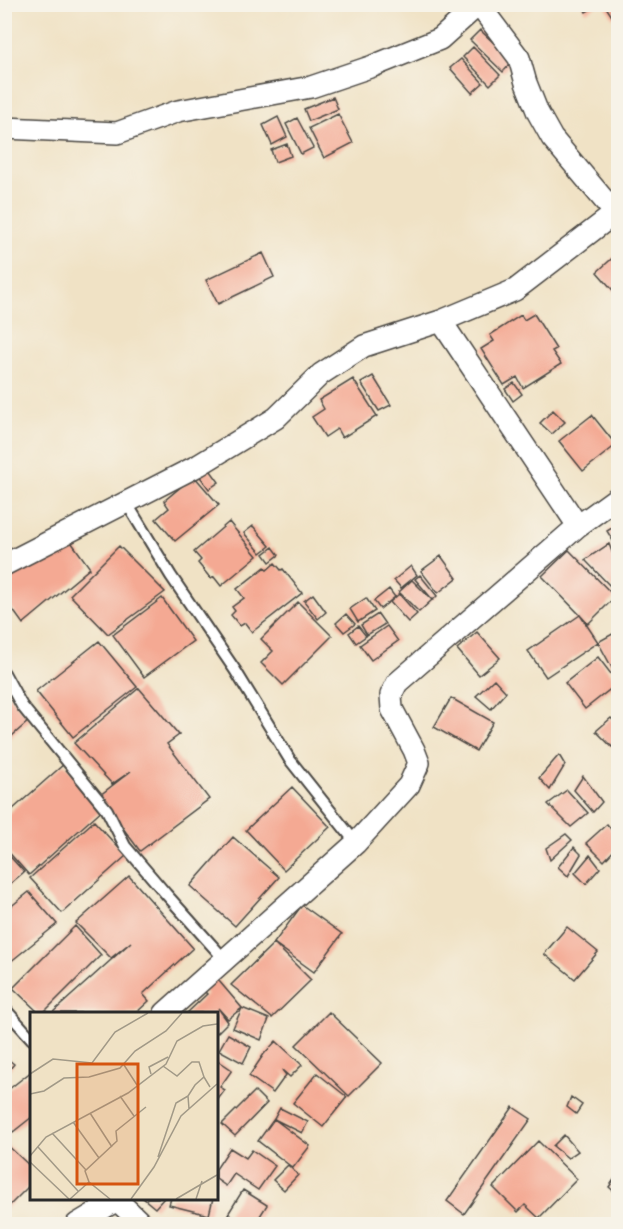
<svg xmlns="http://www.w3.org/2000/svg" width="623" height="1229" font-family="'Comic Neue',sans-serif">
<rect width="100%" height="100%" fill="#f7f3e8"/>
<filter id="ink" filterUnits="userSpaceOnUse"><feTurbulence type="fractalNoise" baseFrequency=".0167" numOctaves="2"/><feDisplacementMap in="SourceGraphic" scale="12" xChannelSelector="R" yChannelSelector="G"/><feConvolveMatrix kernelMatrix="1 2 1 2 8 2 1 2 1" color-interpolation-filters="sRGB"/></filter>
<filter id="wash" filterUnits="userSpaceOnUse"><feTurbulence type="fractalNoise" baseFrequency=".008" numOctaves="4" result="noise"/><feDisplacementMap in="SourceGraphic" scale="24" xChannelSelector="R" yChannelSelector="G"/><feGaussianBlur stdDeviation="1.35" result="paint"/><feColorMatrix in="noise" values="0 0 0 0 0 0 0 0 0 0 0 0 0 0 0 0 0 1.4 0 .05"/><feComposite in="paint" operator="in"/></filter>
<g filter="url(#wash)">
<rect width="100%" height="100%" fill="#f0e2c5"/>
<g id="blocks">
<!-- building -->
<path fill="#f4a993" d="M582 4H600L586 12Z
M604 4H618V14L613 18Z
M480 30 513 61 503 72 470 40Z
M473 47 500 75 490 85 463 57Z
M461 59 483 83 472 93 450 68Z
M333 97 338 109 309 121 304 109Z
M338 114 353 143 324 158 309 128Z
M278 117 287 137 272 145 263 125Z
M297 118 313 148 301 154 286 124Z
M287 144 291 156 275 162 271 150Z
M263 253 274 277 218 304 206 280Z
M618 253V296L597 272Z
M534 314 556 349 552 351 561 364 523 388 517 377 504 385 481 349 494 341 490 335 521 315 524 320Z
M373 376 391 405 379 411 361 383Z
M353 379 377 416 342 438 337 429 325 437 312 417 324 409 319 400Z
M514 383 522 394 513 401 505 389Z
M553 410 565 422 552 434 540 423Z
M592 415 616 445 583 471 559 441Z
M208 467 219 482 209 489 198 474Z
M194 476 219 505 175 541 156 519 169 508 164 501Z
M229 522 257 556 221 586 214 577 211 579 198 563 201 560 194 552Z
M618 524V549L607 531Z
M253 526 270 546 261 553 244 533Z
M69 539 90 568 23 624 5 599V577Z
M609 544 618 567V583L614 590 585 560Z
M119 546 165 592 108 634 70 595Z
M273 547 279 555 270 562 264 554Z
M569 550 615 597 588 624 580 615 598 642 546 677 528 651 580 615 542 576Z
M441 556 457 578 438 593 421 571Z
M275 563 281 570 283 569 302 593 252 632 245 623 240 626 231 615 235 611 232 607 244 598 237 589 265 567 267 570Z
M411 566 417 575 401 588 394 580Z
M420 575 437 596 433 600 415 579Z
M412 580 432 600 419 612 399 592Z
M389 589 395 597 380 609 374 601Z
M313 594 326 612 318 619 304 601Z
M399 594 417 614 408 622 390 602Z
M162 598 193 641 144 677 113 635Z
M366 598 375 611 358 622 350 609Z
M298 602 332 636 283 685 261 663 273 651 261 639Z
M346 614 355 624 344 632 336 623Z
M378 614 385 624 367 635 361 625Z
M358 626 366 636 356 643 349 633Z
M387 626 398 641 371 660 360 645Z
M618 631V676L617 677 598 642Z
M477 632 500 658 479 675 457 649Z
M99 641 137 687 73 737 36 691Z
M598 657 618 683 585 709 565 683Z
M494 679 506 692 491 709 476 696Z
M139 688 179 735 167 744 209 799 140 851 99 796 131 771 112 784 74 743Z
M4 690 30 720 4 743Z
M451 698 493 722 476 751 434 727Z
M611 718 618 725V739L612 747 596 731Z
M559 755 565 765 550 790 539 778Z
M64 764 104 808 29 875 4 847V817Z
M583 776 602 802 593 812 574 790Z
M292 787 330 827 284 870 246 830Z
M567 790 588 813 571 827 548 804Z
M94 821 126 856 62 913 30 878Z
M607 824 618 838V846L604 861 586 843Z
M566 834 572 840 550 860 546 848Z
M233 837 279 877 235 926 190 886Z
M574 847 581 854 568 876 558 867Z
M4 850 24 872 4 889Z
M590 855 600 868 586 884 575 873Z
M129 876 193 948 143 994 149 1001 136 1013H52L131 942 111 958 76 923Z
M29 892 57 924 4 967V912Z
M302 905 342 934 314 972 274 943Z
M75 926 101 955 43 1013H39L13 988Z
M567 927 598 952 575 979 544 954Z
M274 943 311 980 272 1018 231 985Z
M213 974 242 1008 269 1019 261 1040 233 1028 242 1008 228 1019 218 1008 228 1022 216 1034V1013H187L207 994 199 986Z
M329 1012 382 1063 349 1096 296 1045Z
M228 1034 251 1047 243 1063 219 1050Z
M276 1041 302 1065 290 1077 282 1070 286 1075 273 1093 249 1076 264 1054Z
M4 1056 14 1064 4 1076Z
M216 1059 232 1070 220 1087 225 1090 216 1102Z
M32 1071V1117L13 1132 4 1121V1093Z
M317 1073 347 1097 323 1127 293 1103Z
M255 1091 267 1103 235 1136 222 1124Z
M571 1097 582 1105 576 1114 567 1107Z
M513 1107 531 1119 464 1214 447 1201Z
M280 1108 308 1122 302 1133 274 1119 310 1146 293 1168 258 1141 274 1119Z
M564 1135 578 1151 568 1158 553 1146Z
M538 1141 577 1179 539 1218 525 1205 518 1212 493 1187Z
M4 1142 32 1168V1183L4 1211Z
M230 1148 246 1158 252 1150 275 1166 258 1190 234 1174 226 1186 216 1179V1169Z
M288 1165 298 1175 284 1190 273 1180Z
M618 1174V1195L609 1187Z
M243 1190 267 1205 255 1224H246L228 1214Z
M143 1198H164L155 1208Z
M171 1198H213L209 1215 169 1205Z"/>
</g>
</g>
<g filter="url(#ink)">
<use href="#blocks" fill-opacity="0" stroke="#494642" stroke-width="1.5"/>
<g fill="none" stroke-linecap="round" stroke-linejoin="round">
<!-- service casing -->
<g stroke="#494642" stroke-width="14">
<path id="service" d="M126 502 171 576 235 670 290 760 356 843
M4 673 22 706 107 810 125 846 166 894 225 960
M4 1008 32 1039"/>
</g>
<!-- minor casing -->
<g stroke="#494642" stroke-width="24">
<path id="minor" d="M479 5 519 58 526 83 538 113 552 138 615 213
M4 128 117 133 178 111 311 87 373 66 440 39 479 4
M441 321 578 526
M4 565 199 465 276 418 321 374 364 346 441 321 515 290 618 211
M165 1013 356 843 409 785 419 763 414 750 392 709 391 695 397 683 578 526 618 497
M116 1198 117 1200 142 1224
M77 1224 117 1200"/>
</g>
<!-- service -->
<use href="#service" stroke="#fff" stroke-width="10"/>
<!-- minor -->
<use href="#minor" stroke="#fff" stroke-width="21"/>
</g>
</g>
<!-- overview -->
<g transform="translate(30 1012)">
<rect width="188" height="188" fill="#f0e2c5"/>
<path fill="none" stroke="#a19987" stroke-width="1.5" d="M94 53 107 73M133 54 147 64 162 50H169L174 65M0 62 23 47 62 51 85 20 118 1M121 62 119 55 138 45M0 82 14 79 34 66 59 65 90 56 105 39 136 19 152 1M90 84 104 104M159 97 158 84 165 73 174 65 180 75M60 101 82 135M43 110 69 146M22 121 56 158M8 135 48 179M0 144 16 125 98 81 136 52 147 29 173 14 187 12M128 145 146 91 158 84M0 150 39 187M40 187 59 170M80 187 59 170 55 159 87 129 86 119 116 95M101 187 124 155 151 104 187 72M146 187 187 163M166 187 172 169"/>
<path fill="#d5540f" fill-opacity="0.15" stroke="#d5540f" stroke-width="3" d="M47 52H108V172H47Z"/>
<rect width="188" height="188" fill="none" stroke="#2b2b2b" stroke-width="3"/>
</g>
<!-- margin -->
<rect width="623" height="1229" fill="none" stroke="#f7f3e8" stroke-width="24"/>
</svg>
